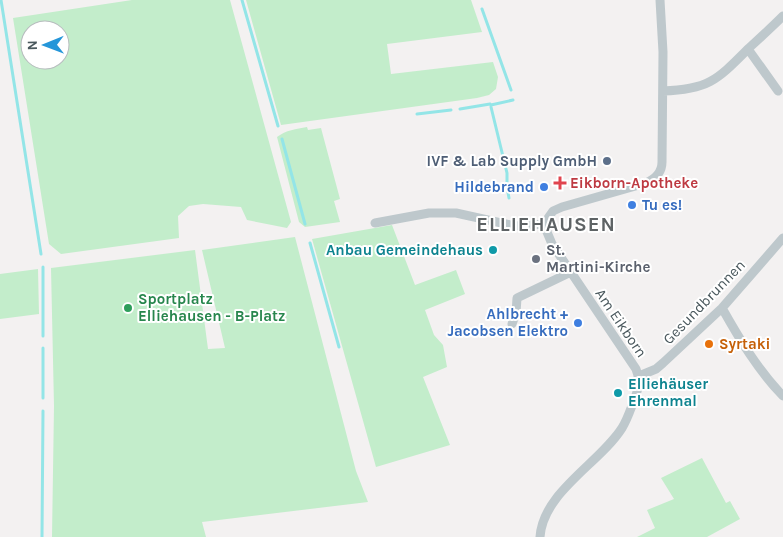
<svg xmlns="http://www.w3.org/2000/svg" width="783" height="537" font-family="Karla,sans-serif">
<rect width="100%" height="100%" fill="#f3f1f1"/>
<!-- green -->
<path fill="#c3edcb" fill-rule="evenodd" d="M132 0H230L291 222 287 228 247 220 241 207 203 204 189 206 178 216 179 238 61 254 49 244 13 18ZM30 30H60V60H30Z
M246 0H471L482 32 387 44 391 74 493 62 498 77 496 89 489 95 477 98 281 125Z
M307 127 308 130 321 128 340 199 334 201 340 222 305 227 299 222 277 137C286 130 296 129 307 127Z
M392 225 415 285 456 270 465 294 425 310 434 335 443 345 447 367 423 377 450 445 376 467 312 239Z
M295 237 356 471 368 502 202 522 206 537H52L54 406 51 268 195 250 208 349 225 348 202 250Z
M38 269 39 314 0 319V274Z
M702 458 726 503 730 501 740 519 707 537H637L655 528 647 510 674 499 661 478Z"/>
<g fill="none" stroke-linecap="round" stroke-linejoin="round">
<!-- stream -->
<path stroke="#93e5e7" stroke-width="3" d="M1 0 41 254
M242 0 278 126
M482 9 511 90
M491 105 513 100
M491 107 507 173V187L509 198
M460 109 490 104
M417 114 451 110
M282 139 305 224
M310 243 339 347
M43 267V336
M43 398V348
M42 537 43 411"/>
<!-- minor -->
<path stroke="#bec8cc" stroke-width="9" d="M748 49 778 91
M663 91C709 90 718 79 749 48 760 38 772 27 783 16
M375 223 429 213H456L515 226 546 224
M722 308C740 340 758 370 783 396
M512 324 516 313 517 298 571 272
M639 376 656 369 663 363 722 308 783 238
M540 537C543 492 600 463 622 428 627 420 630 411 633 403 638 391 641 381 636 369L552 244 547 232 546 221 553 211 562 207 646 183C655 179 662 173 662 162L663 52 660 0"/>
</g>
<!-- markers -->
<circle fill="#5c6f8a" stroke="#fff" stroke-width="2" cx="607" cy="161" r="5"/>
<path fill="#e0444e" stroke="#fff" stroke-width="2" d="M557.5 175.5h5v5h5v5h-5v5h-5v-5h-5v-5h5z"/>
<g fill="#3f7fe0" stroke="#fff" stroke-width="2">
<circle cx="544" cy="187" r="5"/>
<circle cx="632" cy="205" r="5"/>
<circle cx="578" cy="323" r="5"/>
</g>
<g fill="#0f9aa8" stroke="#fff" stroke-width="2">
<circle cx="493" cy="250" r="5"/>
<circle cx="618" cy="393" r="5"/>
</g>
<circle fill="#6b7280" stroke="#fff" stroke-width="2" cx="536" cy="259" r="5"/>
<circle fill="#2e9e5b" stroke="#fff" stroke-width="2" cx="128" cy="308" r="5"/>
<circle fill="#e8710a" stroke="#fff" stroke-width="2" cx="709" cy="344" r="5"/>
<g text-anchor="middle" stroke-width="4" stroke-linejoin="round" paint-order="stroke">
<!-- service labels -->
<g font-size="15" font-weight="bold" fill="#4e5e75" stroke="#fff" text-anchor="end">
<text x="597" y="166">IVF &amp; Lab Supply GmbH</text>
</g>
<!-- health labels -->
<g font-size="15" font-weight="bold" fill="#be3a42" stroke="#fff" text-anchor="start">
<text x="570" y="188">Eikborn-Apotheke</text>
</g>
<!-- shop labels -->
<g font-size="15" font-weight="bold" fill="#366cbe" stroke="#fff" text-anchor="end">
<text x="534" y="192">Hildebrand</text>
<text x="642" y="210" text-anchor="start">Tu es!</text>
<text x="568" y="319">Ahlbrecht +<tspan x="568" dy="17">Jacobsen Elektro</tspan></text>
</g>
<!-- culture labels -->
<g font-size="15" font-weight="bold" fill="#0d838f" stroke="#fff" text-anchor="end">
<text x="483" y="255">Anbau Gemeindehaus</text>
<text x="628" y="389" text-anchor="start">Elliehäuser<tspan x="628" dy="17">Ehrenmal</tspan></text>
</g>
<!-- worship labels -->
<g font-size="15" font-weight="bold" fill="#5b616d" stroke="#fff" text-anchor="start">
<text x="546" y="255">St.<tspan x="546" dy="17">Martini-Kirche</tspan></text>
</g>
<!-- leisure labels -->
<g font-size="15" font-weight="bold" fill="#27864d" stroke="#fff" text-anchor="start">
<text x="138" y="304">Sportplatz<tspan x="138" dy="17">Elliehausen - B-Platz</tspan></text>
</g>
<!-- street labels -->
<g font-size="15" fill="#4a585d" stroke="#fff">
<text transform="translate(704 302) rotate(-46)" y="5">Gesundbrunnen</text>
<text transform="translate(621 323) rotate(56)" y="5">Am Eikborn</text>
</g>
<!-- food labels -->
<g font-size="15" font-weight="bold" fill="#c56008" stroke="#fff" text-anchor="start">
<text x="719" y="349">Syrtaki</text>
</g>
<!-- district labels -->
<g font-size="20" font-weight="bold" letter-spacing="1" fill="#5e6365" stroke="#fff">
<text x="546" y="231">ELLIEHAUSEN</text>
</g>
</g>
<!-- north arrow -->
<g transform="translate(45 45) rotate(269)"><circle r="24" fill="#ffffff" stroke="#b7bcbe"/>
<path d="M0-4L9 19L0 12L-9 19Z" fill="#2596d9"/>
<text y="-8" font-size="14" font-weight="bold" text-anchor="middle" fill="#4a585d">N</text>
</g>
</svg>
